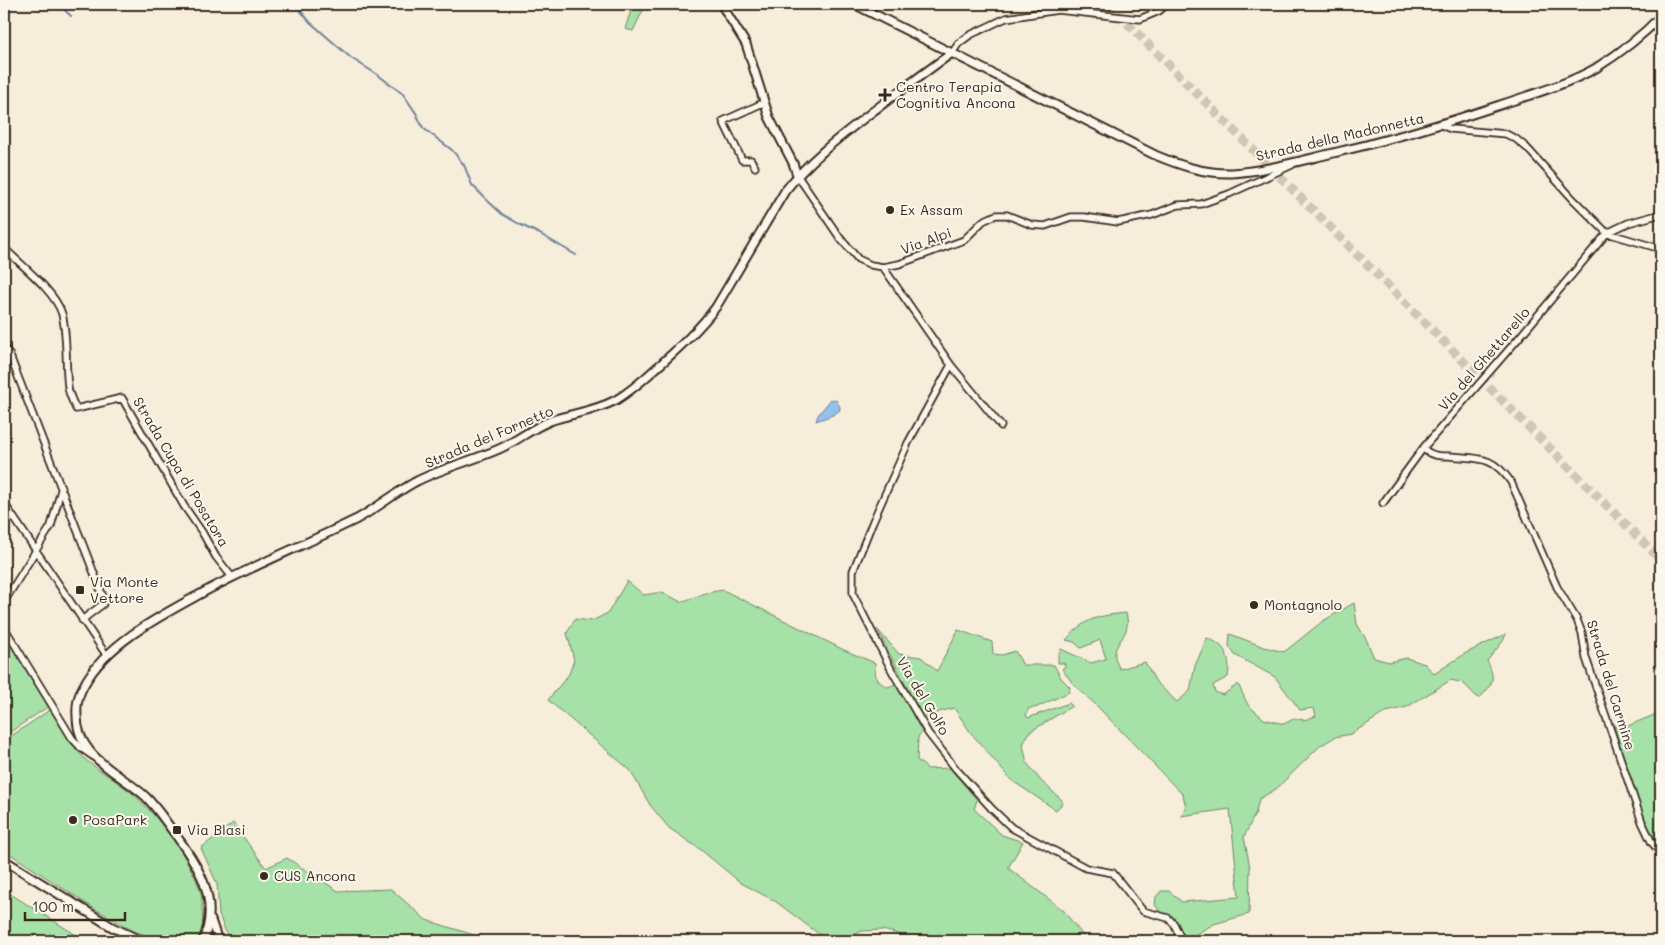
<svg xmlns="http://www.w3.org/2000/svg" width="1665" height="945" font-family="Mali,sans-serif">
<rect width="100%" height="100%" fill="#f6eddb"/>
<filter id="ink" filterUnits="userSpaceOnUse"><feTurbulence type="fractalNoise" baseFrequency=".02" numOctaves="2"/><feDisplacementMap in="SourceGraphic" scale="10" xChannelSelector="R" yChannelSelector="G"/><feConvolveMatrix kernelMatrix="1 2 1 2 8 2 1 2 1" color-interpolation-filters="sRGB"/></filter>
<g filter="url(#ink)">
<!-- green -->
<path fill="#a6e1a8" stroke="#708663" d="M633 4H646L633 31 625 29Z
M627 581 644 595 662 592 681 602 706 593 723 590 844 650 875 663C875 676 875 681 888 687L896 684 922 732 918 737 917 760 928 769 950 768 977 800 974 809 1002 835 1023 842 1008 868 1063 910 1087 941H906L899 934 882 930 862 931 842 941H828L775 901 741 883 701 850 669 828 650 805 630 770 548 700 569 674 574 660 567 633 575 619 592 621 608 613Z
M1354 603 1357 624 1367 641 1374 658 1389 662 1407 658 1425 664 1434 674 1466 653 1506 634 1503 641 1487 661C1497 681 1492 684 1479 699L1463 683 1451 680 1407 707 1386 712 1351 734 1335 737 1320 746 1276 789 1259 799 1256 812 1244 837 1250 867 1249 914 1214 924 1184 941 1177 924 1160 911 1155 905 1156 897 1161 891H1169L1182 902 1239 897 1230 809 1181 816 1186 807 1183 795 1096 705 1074 685 1062 669 1065 666 1064 663H1058V655L1061 649 1091 663 1106 659 1100 640 1081 648 1074 642 1066 640C1086 617 1098 616 1126 613 1134 641 1103 643 1120 669L1145 662 1156 682 1177 702 1190 691 1195 666 1207 638C1226 645 1231 657 1228 677L1213 685 1215 692 1223 695 1238 684 1248 705 1264 719 1284 724 1295 718 1304 720 1316 716 1314 708 1300 710 1275 677 1235 655 1229 646 1230 634 1264 647 1284 652 1323 621Z
M877 629 899 654 921 657 937 671 958 630 992 642 993 654 1002 655 1015 651 1023 665H1054L1061 678 1070 687 1069 692 1035 708H1029L1026 714 1028 718 1033 716 1069 703 1072 706 1028 733 1023 745 1027 763 1041 781 1062 800 1061 805 1056 810 1011 780 971 733 954 708 939 712 926 722 918 709Z
M4 635 49 706 4 736Z
M51 709C61 726 71 746 86 760 100 772 118 781 133 794 159 817 189 857 200 890 202 896 202 903 202 909 203 923 204 931 195 941H163L134 931 95 909 4 850V741Z
M1661 712V849C1638 816 1624 762 1613 722L1618 730Z
M233 823 266 868 287 858 338 891 391 889 426 920 493 941H249L244 938 227 935 219 915 217 884 201 848Z
M4 890 86 941H4Z"/>
<!-- water -->
<path fill="#93c0ed" stroke="#70849a" d="M831 399 836 400 840 407V410L833 415 816 421 818 415Z"/>
<g fill="none" stroke-linecap="round" stroke-linejoin="round">
<!-- stream -->
<path stroke="#70849a" stroke-width="2" d="M58 4 71 16
M295 4 310 22 351 58 378 75 403 94 416 113 423 128 452 150 464 165 472 185 489 202 502 214 521 225 540 234 576 255"/>
<!-- trunk-tunnel -->
<path stroke="#d1c6b5" stroke-width="9" stroke-dasharray="9 4.5" stroke-linecap="butt" d="M1108 4 1661 560"/>
<!-- minor casing -->
<g stroke="#3b2a1e" stroke-width="9">
<path id="minor" d="M952 53 959 43 970 35 1006 18 1058 10 1140 19 1159 11 1167 4
M1441 125 1451 129 1506 134 1516 139 1527 148 1573 199 1607 233 1661 249
M755 167 751 160H742L723 121 763 103
M797 175 840 238 858 259 871 265 883 267 899 264 964 240 983 221 996 215H1007L1032 225 1045 226 1071 217H1084L1118 222 1152 215 1178 205 1201 204 1229 194 1292 165
M4 248C21 265 55 291 62 314 68 338 65 364 68 387 69 395 73 402 76 409L122 398 184 506 202 532 216 557 232 577
M883 267 951 365 1001 426
M4 346 10 356 104 599 103 604 82 620
M951 365 908 443 873 521 853 571V594L891 669 928 733 956 769 992 809 1012 828 1086 868 1113 873 1143 911 1168 918 1174 924 1182 941
M1424 447 1426 451C1433 456 1440 456 1449 456 1479 459 1492 455 1511 482L1557 587 1577 620 1582 633 1586 658 1642 822 1652 843 1661 853
M4 503 107 656
M1383 503 1424 447 1518 339 1607 233 1628 223 1661 214
M4 602 51 526 61 490
M4 627 72 738 81 748 91 755"/>
</g>
<!-- tertiary casing -->
<g stroke="#3b2a1e" stroke-width="11">
<path id="tertiary" d="M721 4 746 44 769 117 793 163 797 175
M854 4 1155 155C1179 165 1204 174 1232 173 1262 171 1292 163 1321 156 1382 142 1441 125 1500 105 1532 94 1566 85 1596 68 1620 53 1642 36 1661 16
M4 860 112 927 142 941
M211 920 218 941
M203 941C221 899 197 863 172 830 164 819 156 807 146 797 119 772 77 758 77 716 76 705 78 695 84 685 106 643 164 614 204 592 254 565 306 544 357 519 377 508 395 493 415 482 442 468 472 461 499 449 517 441 532 428 550 421 573 413 593 412 616 400 629 392 642 381 653 371 676 351 698 331 716 307L785 191C809 160 841 136 872 112 899 92 925 72 952 53"/>
</g>
<!-- minor -->
<use href="#minor" stroke="#fbf7ec" stroke-width="5.5"/>
<!-- tertiary -->
<use href="#tertiary" stroke="#fbf7ec" stroke-width="7"/>
</g>
</g>
<!-- markers -->
<g fill="#3b2a1e" stroke="#fbf7ec" stroke-width="2">
<path d="M882.5 87.5h5v5h5v5h-5v5h-5v-5h-5v-5h5z"/>
<circle cx="890" cy="210" r="5"/>
<rect x="75" y="585" width="10" height="10" rx="2.5"/>
<circle cx="1254" cy="605" r="5"/>
<circle cx="73" cy="820" r="5"/>
<rect x="172" y="825" width="10" height="10" rx="2.5"/>
<circle cx="264" cy="876" r="5"/>
</g>
<g text-anchor="middle" stroke-width="4" stroke-linejoin="round" paint-order="stroke">
<!-- poi labels -->
<g font-size="14" fill="#3b2a1e" stroke="#fbf7ec" text-anchor="start">
<text x="896" y="92">Centro Terapia<tspan x="896" dy="16">Cognitiva Ancona</tspan></text>
<text x="900" y="215">Ex Assam</text>
<text x="90" y="587">Via Monte<tspan x="90" dy="16">Vettore</tspan></text>
<text x="1264" y="610">Montagnolo</text>
<text x="83" y="825">PosaPark</text>
<text x="187" y="835">Via Blasi</text>
<text x="274" y="881">CUS Ancona</text>
</g>
<!-- street labels -->
<g font-size="14" fill="#3b2a1e" stroke="#fbf7ec">
<text transform="translate(1340 137) rotate(-13)" y="5">Strada della Madonnetta</text>
<text transform="translate(926 241) rotate(-20)" y="5">Via Alpi</text>
<text transform="translate(1484 359) rotate(-49)" y="5">Via del Ghettarello</text>
<text transform="translate(489 437) rotate(-23)" y="5">Strada del Fornetto</text>
<text transform="translate(181 472) rotate(59)" y="5">Strada Cupa di Posatora</text>
<text transform="translate(1611 685) rotate(73)" y="5">Strada del Carmine</text>
<text transform="translate(923 696) rotate(59)" y="5">Via del Golfo</text>
</g>
</g>
<!-- margin -->
<rect width="1665" height="945" fill="none" stroke="#fbf7ec" stroke-width="20"/>
<rect x="10" y="10" width="1645" height="925" fill="none" stroke="#3b2a1e" stroke-width="2" filter="url(#ink)"/>
<!-- scale -->
<path d="M25 912v8h100v-8" fill="none" stroke="#3b2a1e" stroke-width="2.5"/>
<text x="32" y="912" font-size="15" fill="#3b2a1e" stroke="#fbf7ec" stroke-width="4" paint-order="stroke">100 m</text>
</svg>
